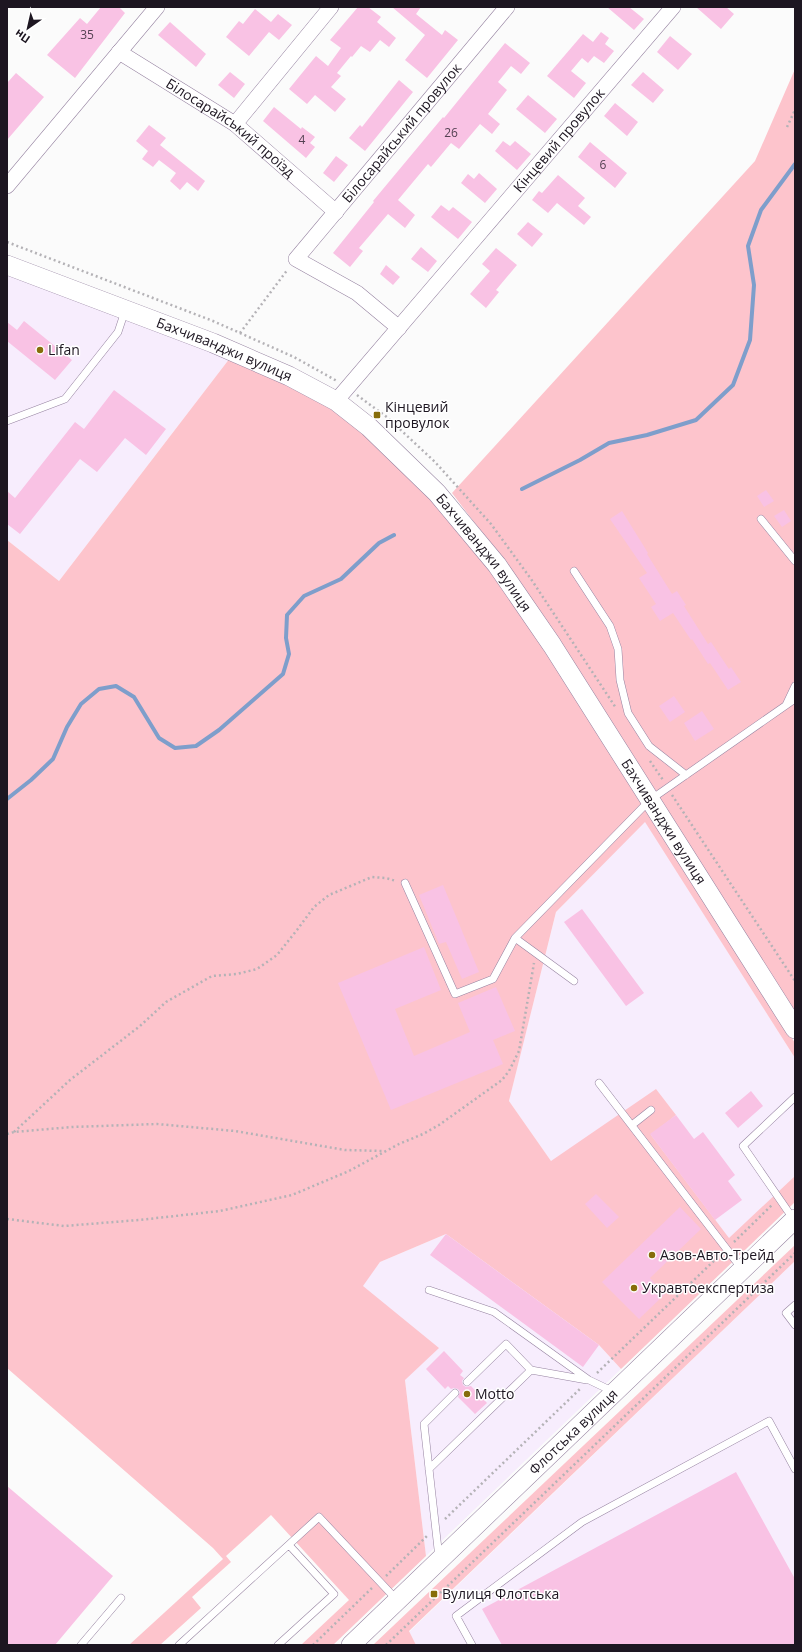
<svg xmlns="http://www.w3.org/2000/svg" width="802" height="1652" font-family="'Open Sans',sans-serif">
<rect width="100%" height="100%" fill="#fbfbfb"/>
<!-- built -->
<path fill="#f7edfd" d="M7 268 230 358 59 581 7 540Z
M645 821 795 1058V1176L729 1239 551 1161 509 1101 556 912Z
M446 1234 599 1345 621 1369 426 1556 405 1380 362 1286 380 1262Z
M795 1261V1645H416L409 1632Z"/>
<!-- green -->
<path fill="#fdc4cc" d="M795 69V1015L502 559 452 493 755 161Z
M230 358 286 383 331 407 364 432 431 498 491 570 547 650 795 1043V1058L645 822 556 912 509 1101 551 1161 656 1089 676 1115 651 1135 729 1238 795 1176V1202L621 1369 599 1345 446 1234 380 1262 363 1286 439 1348 405 1380 426 1556 333 1645H301L349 1600 271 1515 226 1556 231 1562 192 1597 201 1608 160 1645H129L223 1559 213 1548 7 1368V540L59 581Z
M795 1245V1261L409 1631 416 1645H373Z"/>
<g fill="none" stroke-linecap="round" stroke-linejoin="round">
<!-- stream -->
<path stroke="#7e9ecb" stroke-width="4" d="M522 489 580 460 609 443 647 435 696 420 733 385 750 340 754 285 748 246 761 210 795 164
M7 799 31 780 53 759 67 727 81 704 99 689 116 686 134 697 159 738 175 748 196 746 219 730 283 674 289 654 286 638 287 615 304 596 341 579 379 543 394 535"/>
</g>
<!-- building -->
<path fill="#f9c2e4" d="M101 7H119L125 13 75 78 47 55 80 18 87 24Z
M358 7H368L381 17 377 22 396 38 389 47 380 40 370 52 361 46 352 57 351 56 337 73 341 76 331 87 346 99 335 112 315 95 307 104 289 89 316 56 328 66 341 48 330 40Z
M392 7H421L416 14 442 35 445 30 458 40 427 78 405 60 425 35Z
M607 7H629L644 19 634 30Z
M696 7H726L734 14 721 29Z
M255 9 271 22 278 14 292 25 279 40 269 32 249 56 226 37 239 21 243 24Z
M170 22 206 54 196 67 158 35Z
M601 32 609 38 605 44 614 51 604 63 594 56 588 63 582 58 571 71 586 83 574 98 547 76 583 34 593 42Z
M670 36 692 54 678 70 657 52Z
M505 43 530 63 521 74 511 66 498 82 507 90 488 114 500 124 492 134 480 124 459 149 451 143 431 167 428 164 398 200 415 215 405 228 388 214 359 248 363 251 350 267 333 253 374 202 373 201 443 117 444 118Z
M230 72 245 84 234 98 218 85Z
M643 72 664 90 653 103 631 85Z
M16 73 44 97 7 140V83Z
M399 80 413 92 365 151 349 138 360 125 362 127Z
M528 95 557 119 545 133 516 109Z
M615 103 638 122 627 136 604 116Z
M274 107 301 129 302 127 315 137 310 143 315 147 306 158 263 121Z
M149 125 166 138 160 145 205 181 198 191 187 182 180 190 170 181 176 173 159 160 153 167 142 159 148 151 136 141Z
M503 141 510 146 515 141 531 154 517 170 495 151Z
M590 142 627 173 615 188 578 157Z
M336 156 348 165 334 182 323 173Z
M479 173 497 189 485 203 461 183 468 174 474 179Z
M558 175 585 198 578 206 591 217 584 225 557 203 548 213 532 200 539 191 542 193Z
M441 205 449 211 453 207 472 222 458 239 431 217Z
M528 222 543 234 532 247 517 234Z
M421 247 437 261 428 272 411 259Z
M496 248 517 265 496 290 499 292 486 308 470 294 490 271 482 264Z
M386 265 400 277 393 285 380 274Z
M24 321 72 360 55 380 7 341V322L17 330Z
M114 390 166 429 146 455 125 438 97 472 80 459 20 534 7 524V491L15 498 75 422 84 429Z
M766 490 774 501 764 507 757 496Z
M784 510 791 521 782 527 774 516Z
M622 511 648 553 647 554 672 594 677 591 686 605 684 606 708 644 711 642 729 669 731 667 741 682 728 690 710 663 708 664 692 639 691 640 673 613 660 621 651 607 656 604 639 578 647 573 610 519Z
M674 696 685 712 670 722 659 706Z
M702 711 714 729 695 741 684 723Z
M443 885 479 972 462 979 446 942 439 944 419 895Z
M582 909 644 993 626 1006 564 922Z
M424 947 441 990 395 1009 414 1056 470 1032 458 1003 496 987 515 1031 493 1040 503 1064 391 1110 338 983Z
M751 1091 763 1106 738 1128 725 1113Z
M676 1115 694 1139 703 1132 735 1175 728 1181 742 1200 715 1220 650 1134Z
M596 1194 619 1217 607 1228 585 1204Z
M680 1207 701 1229 650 1278 665 1294 639 1319 602 1282Z
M446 1234 599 1345 583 1367 430 1255Z
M444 1351 463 1371 460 1375 464 1378 462 1381 463 1385 466 1387 471 1386 487 1403 475 1414 458 1397 460 1392 458 1389 454 1388 451 1389 448 1386 445 1389 426 1369Z
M736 1472 795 1579V1645H502L482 1609Z
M7 1486 113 1576 55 1645H7Z"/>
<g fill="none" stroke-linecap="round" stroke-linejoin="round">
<!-- service casing -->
<g stroke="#9683a1" stroke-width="8">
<path id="service" d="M7 421 65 399 118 332 125 311
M761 519 795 561
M574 571 610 626 618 649 620 680 628 713 649 746 686 775
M786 705 795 686
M405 883 455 994 493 979 515 938 650 800 795 699
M515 938 574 981
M599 1083 742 1269
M632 1125 651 1110
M794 1220 743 1146 795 1097
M429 1290 494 1312 589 1380 612 1391
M795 1305 786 1313 795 1325
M467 1382 506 1344 531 1370 587 1380
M429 1469 531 1370
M439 1558 424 1424 455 1393
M81 1645 121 1598
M179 1645 319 1517 397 1600
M278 1645 334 1594 289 1545
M472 1645 456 1616 582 1522 769 1421 795 1469"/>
</g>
<!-- minor casing -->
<g stroke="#9683a1" stroke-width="16">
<g id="minor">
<path id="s1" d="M119 52 235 124 336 212"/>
<path d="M235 124 331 7"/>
<path d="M7 186 157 7"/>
<path id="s2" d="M399 328 357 293 296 259 507 7"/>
<path id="s3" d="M336 401 673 7"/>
</g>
</g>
<!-- tertiary casing -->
<g stroke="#9683a1" stroke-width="20">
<g id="tertiary">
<path id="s4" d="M7 265 213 343 289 376 336 401 369 427 437 493 497 565 552 645 795 1029"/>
<path id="s5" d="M351 1645 795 1219"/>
</g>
</g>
<!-- path -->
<path stroke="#b4b2b6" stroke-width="2.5" stroke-dasharray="2 3" stroke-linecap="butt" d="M787 127 795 110
M7 242 213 321 294 357 337 381
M240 333 288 269
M357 395 388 418 435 462 491 524 531 579 616 708
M650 761 663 780
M672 795 795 981
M14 1132 70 1080 140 1026 166 1002 212 976 237 974 257 969 277 955 297 930 314 907 329 895 372 877 386 878 396 881
M7 1134 14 1132 72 1127 157 1124 235 1131 345 1150 384 1151
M7 1219 64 1226 139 1220 220 1211 292 1195 349 1171 399 1144 423 1134 439 1125 502 1080 509 1071 519 1051 534 963
M734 1242 772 1205
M597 1373 720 1255
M445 1519 581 1388
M386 1576 427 1536
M313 1645 373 1587
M386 1645 795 1253"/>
<!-- service -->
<use href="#service" stroke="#fff" stroke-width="7"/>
<!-- minor -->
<use href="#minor" stroke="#fff" stroke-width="15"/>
<!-- tertiary -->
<use href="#tertiary" stroke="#fff" stroke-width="19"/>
</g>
<!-- markers -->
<g fill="#866d0a" stroke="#fff" stroke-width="1.5">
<circle cx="40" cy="350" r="4"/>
<rect x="373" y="411" width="8" height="8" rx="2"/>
<circle cx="652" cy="1255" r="4"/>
<circle cx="634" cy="1288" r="4"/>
<circle cx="467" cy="1394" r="4"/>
<rect x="430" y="1590" width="8" height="8" rx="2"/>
</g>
<g text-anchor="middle" stroke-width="3" stroke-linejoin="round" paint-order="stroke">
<!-- number labels -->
<g font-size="12" fill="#544152">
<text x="87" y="39">35</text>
<text x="451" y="137">26</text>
<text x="302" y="144">4</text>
<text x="603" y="169">6</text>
</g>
<!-- street labels -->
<g font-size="14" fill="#1d1621" stroke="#fff">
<text dy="5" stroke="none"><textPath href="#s1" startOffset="135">Білосарайський проїзд</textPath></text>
<text dy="5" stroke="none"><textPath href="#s2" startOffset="289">Білосарайський провулок</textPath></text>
<text dy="5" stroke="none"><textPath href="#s3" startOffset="343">Кінцевий провулок</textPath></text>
<text dy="5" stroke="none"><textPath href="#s4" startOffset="233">Бахчиванджи вулиця</textPath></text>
<text dy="5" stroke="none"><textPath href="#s4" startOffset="569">Бахчиванджи вулиця</textPath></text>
<text dy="5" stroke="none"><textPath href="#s4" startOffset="893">Бахчиванджи вулиця</textPath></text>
<text dy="5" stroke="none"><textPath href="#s5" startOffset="308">Флотська вулиця</textPath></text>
</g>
<!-- poi labels -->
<g font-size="14" fill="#1d1621" stroke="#fff" text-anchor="start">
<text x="48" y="355">Lifan</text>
<text x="385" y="412">Кінцевий<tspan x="385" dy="16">провулок</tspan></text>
<text x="660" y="1260">Азов-Авто-Трейд</text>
<text x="642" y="1293">Укравтоекспертиза</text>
<text x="475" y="1399">Motto</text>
<text x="442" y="1599">Вулиця Флотська</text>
</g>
</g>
<!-- border -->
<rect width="802" height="1652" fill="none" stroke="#1d1621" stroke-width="16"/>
<!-- north arrow -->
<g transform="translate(28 28) rotate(214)" stroke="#ffffff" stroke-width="3" paint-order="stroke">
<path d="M0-3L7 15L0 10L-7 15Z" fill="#1d1621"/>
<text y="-6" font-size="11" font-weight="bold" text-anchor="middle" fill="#1d1621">Пн</text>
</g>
</svg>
